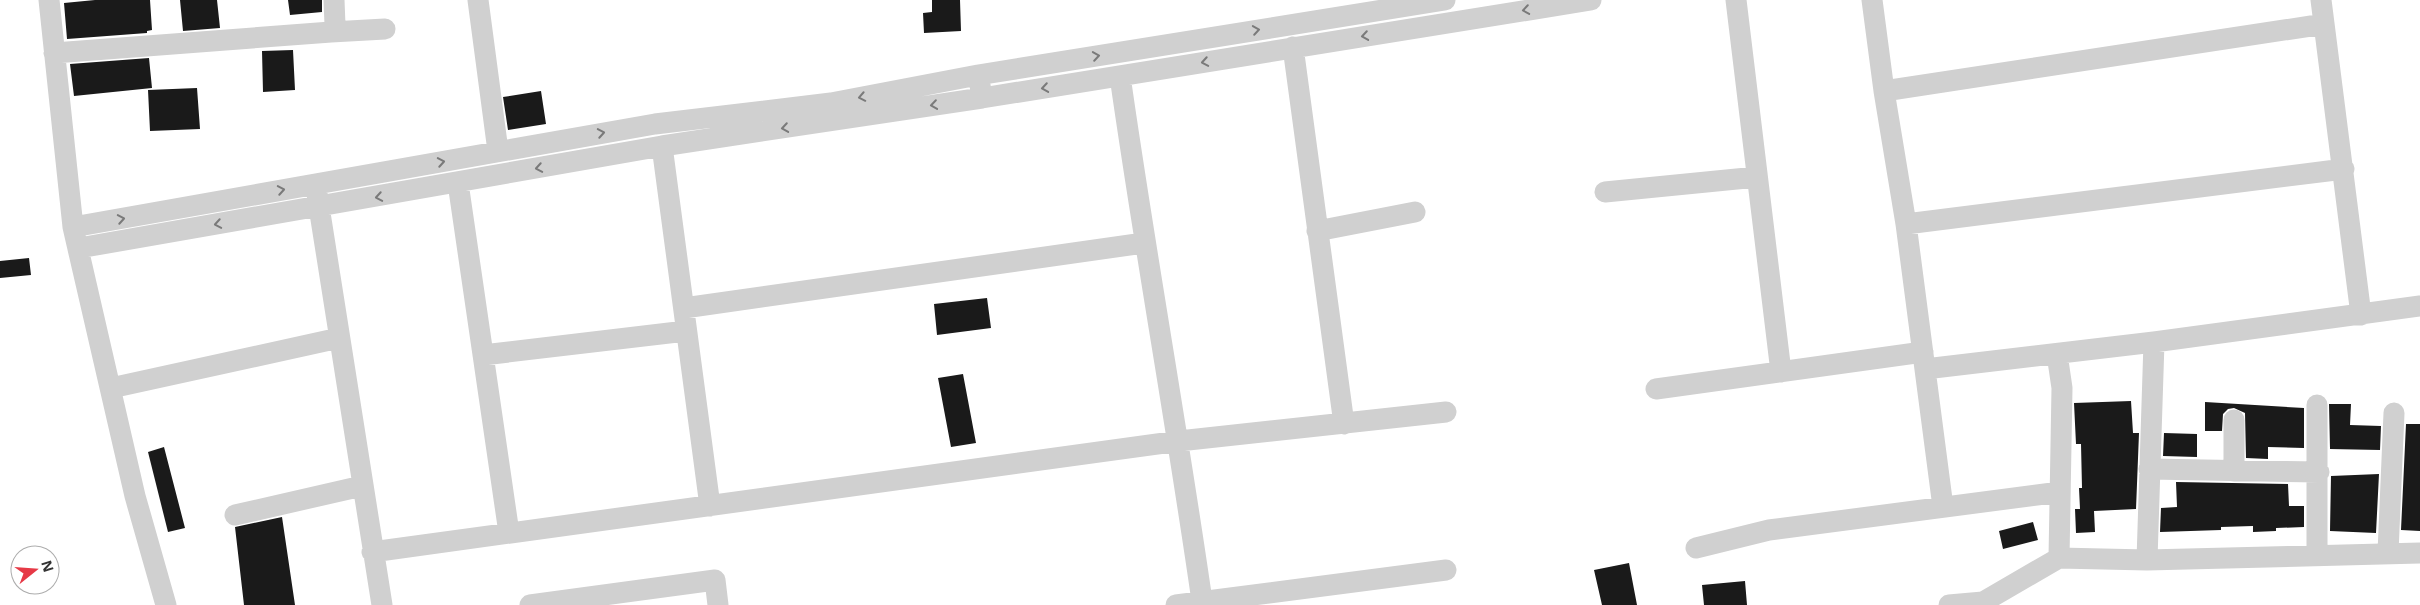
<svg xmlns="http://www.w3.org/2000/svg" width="2420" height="605" font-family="'Noto Sans',sans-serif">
<rect width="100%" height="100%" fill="#fff"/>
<!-- building -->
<path fill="#1a1a1a" d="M95 0H150L152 30 147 31V33L67 39 64 3Z
M180 0H217L220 28 183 31Z
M288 0H322V12L290 15Z
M932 0H960L961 31 924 33 923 13 932 12Z
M293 50 295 90 263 92 262 51Z
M149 58 152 88 74 96 70 64Z
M197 88 200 129 150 131 148 90Z
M541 91 546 124 508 130 503 97Z
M29 258 31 275 0 278V261Z
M987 298 991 328 937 335 934 304Z
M963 374 976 443 951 447 938 378Z
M2131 401 2133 433H2139L2136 509 2094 511 2095 532 2076 533 2075 509H2080L2079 488H2082L2081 444H2076L2074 403Z
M2205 402 2304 408V448L2268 447V459L2246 458 2245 413 2234 408 2228 409 2223 414 2222 431H2205Z
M2329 404H2351L2350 425 2381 426 2380 450 2330 449Z
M2406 424H2420V531L2401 530Z
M2164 433 2197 434V457L2163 456Z
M164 447 185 528 168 532 148 452Z
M2379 474 2376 533 2330 531 2331 476Z
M2176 482 2288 484 2289 506H2304V527L2276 528V531L2253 532V526L2221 527V530L2160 532 2161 508 2177 507Z
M282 517 295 605H244L235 527Z
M2033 522 2038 540 2003 549 1999 531Z
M1629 563 1637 605H1602L1594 570Z
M1745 581 1747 605H1704L1702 585Z"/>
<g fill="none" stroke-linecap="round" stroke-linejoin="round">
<!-- minor -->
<path stroke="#d0d0d0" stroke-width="21" d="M49 0 73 227 135 496 166 605
M478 0 498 151
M1736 0 1781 372
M1872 0 1884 91 1906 224 1943 507
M2321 0 2361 315
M331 32 385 29
M1293 47 1344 424
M54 53 331 32 335 25 334 0
M1120 76C1145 252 1177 426 1202 601
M980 85 982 98 1591 0
M1884 91 2324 24
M662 146 710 506
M458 183 509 533
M1605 192 1757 177
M317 194 382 605
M1906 224 2344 169
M73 227 655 124 831 103 978 75 1445 0
M1317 231 1415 212
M79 248 662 146 982 98
M684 308 1144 243
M2057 354 2062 388 2059 558
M483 355 686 331
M1925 369 2154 342 2420 306
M111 388 339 338
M1656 389 1923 352
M2149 469 2319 472
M2234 471V420
M235 515 362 486
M1696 548 1769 530 2060 492
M372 552 1179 441 1446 412
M2388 553 2394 413
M2317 556V405
M2147 560 2154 342
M530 605 715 580 718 605
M1176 605 1446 570
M1949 605 1983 602 2059 558 2147 560 2420 553"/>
</g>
<!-- one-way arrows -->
<defs><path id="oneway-chevron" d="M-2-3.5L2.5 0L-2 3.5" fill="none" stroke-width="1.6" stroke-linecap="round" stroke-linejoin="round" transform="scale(1.25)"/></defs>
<g stroke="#7a7a7a">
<use href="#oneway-chevron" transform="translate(1526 10) rotate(171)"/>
<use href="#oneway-chevron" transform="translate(1256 30) rotate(-9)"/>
<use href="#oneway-chevron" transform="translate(1365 36) rotate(171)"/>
<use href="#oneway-chevron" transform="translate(1096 56) rotate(-9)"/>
<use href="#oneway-chevron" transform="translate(1205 62) rotate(170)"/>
<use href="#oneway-chevron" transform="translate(1045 88) rotate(171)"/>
<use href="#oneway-chevron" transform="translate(862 97) rotate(169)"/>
<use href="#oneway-chevron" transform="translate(934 105) rotate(172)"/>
<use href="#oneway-chevron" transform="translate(785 128) rotate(171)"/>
<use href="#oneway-chevron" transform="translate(601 133) rotate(-10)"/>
<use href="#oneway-chevron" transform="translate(441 162) rotate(-10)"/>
<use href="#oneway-chevron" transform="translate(539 168) rotate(170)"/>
<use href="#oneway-chevron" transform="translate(281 190) rotate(-10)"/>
<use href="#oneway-chevron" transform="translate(379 197) rotate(170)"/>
<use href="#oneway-chevron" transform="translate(121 219) rotate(-10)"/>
<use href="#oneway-chevron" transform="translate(218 224) rotate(170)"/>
</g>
<!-- north arrow -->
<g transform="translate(35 570) rotate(73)"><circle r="24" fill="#ffffff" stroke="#adadad"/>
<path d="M0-4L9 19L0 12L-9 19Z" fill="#e63946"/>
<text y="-8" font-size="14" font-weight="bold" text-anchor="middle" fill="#333333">N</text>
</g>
</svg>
